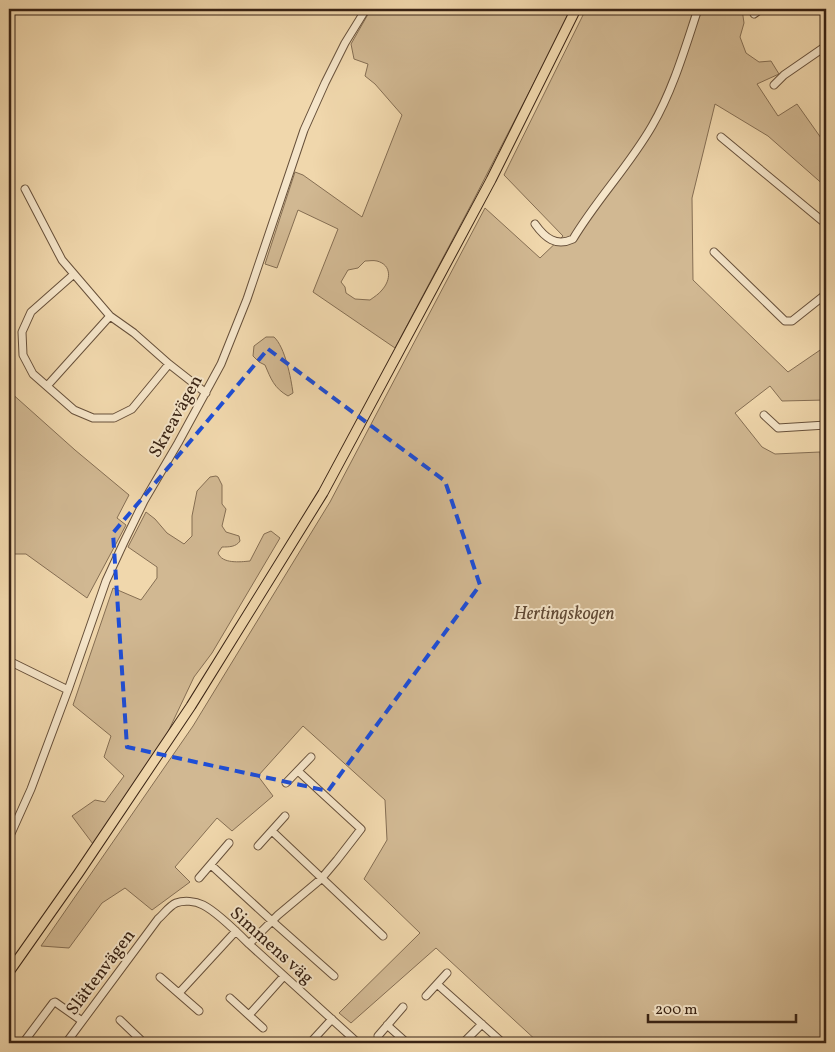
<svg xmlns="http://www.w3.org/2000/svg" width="835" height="1052" font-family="Vollkorn,serif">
<rect width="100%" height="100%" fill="#f0d7ac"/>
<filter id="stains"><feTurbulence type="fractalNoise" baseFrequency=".004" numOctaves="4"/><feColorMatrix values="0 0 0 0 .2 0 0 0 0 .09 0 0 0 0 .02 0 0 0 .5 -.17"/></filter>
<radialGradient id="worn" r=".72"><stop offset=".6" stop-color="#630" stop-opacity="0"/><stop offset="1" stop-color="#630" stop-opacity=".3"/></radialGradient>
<!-- green -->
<path fill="#d1b892" stroke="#856e53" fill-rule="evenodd" d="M371 9H572L472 203 395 348 313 292 338 229 298 210 277 268 265 264 295 172 303 175 362 217 402 115 375 84 365 76 368 64 354 59 351 44ZM365 261C369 261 373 260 377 261 392 265 391 280 382 290 379 294 374 297 370 300L355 299 346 293 345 287 341 282 348 270 358 268Z
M586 9H742L744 23 740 37 746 53 759 62 771 61 779 74 757 84 778 116 797 104 826 145V187L768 136 715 104 692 198 693 280 788 372 826 346V400L782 401 770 386 735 413 762 447 775 454 820 452 825 545 826 546V1043H539L436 948 351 1023 339 1013 420 933 364 879 387 840 385 800 303 726 258 776 273 796 232 831 217 818 175 867 190 882 152 910 125 888 102 903 69 948 41 946 193 726 330 502 485 208 540 258 563 236 504 175Z
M266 337H274C285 347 291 378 293 393L288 396C274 388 271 379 265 365L259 362 253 356 254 346Z
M9 391 75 450 129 495 117 518 126 525 87 598 26 554H9Z
M216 476 218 477 222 485V504L226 509 222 526 226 532 239 536 240 541C236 547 229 547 222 547L218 553C222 564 240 562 250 561L264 534 271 531 280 538 212 653 194 677 166 736 93 844 72 816 95 800 105 802 124 776 104 757 111 736 73 705 113 588 141 600 157 578V567L128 547 146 512 155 519 167 533 184 544 192 536V516L197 491 210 477Z"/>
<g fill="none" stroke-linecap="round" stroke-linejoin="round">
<!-- minor casing -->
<g stroke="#67503a" stroke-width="9">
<path id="minor" d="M754 14 761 9
M774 85 784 75 826 46
M825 118 826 117
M721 137 826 224
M25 189 62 260 110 316 134 333 169 364 206 393
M535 224C545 238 556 247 573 239 597 199 629 166 652 126 673 90 685 48 698 9
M714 252 785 321H792L826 294
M74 274 31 312 22 332 23 355 33 374 74 410 93 418H114L132 409 169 364
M47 386 110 316
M764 415 778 428 826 425
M9 661 68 690
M286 783 311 757
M272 831 383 936
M9 838 31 789 68 690 106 581 124 542 144 501 178 443 221 364 247 299 304 130 325 83 345 43 366 9
M258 846 285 816
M211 865 272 921 334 976
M199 878 229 843
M249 944 278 915 321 879 337 860 361 829 298 771
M160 977 199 1011
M437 984 503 1043
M179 993 236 931
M426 996 447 973
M230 998 263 1028
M249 1015 284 976
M120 1020 144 1043
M387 1025 407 1043
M378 1036 403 1007
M23 1043 53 1003 55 1002 82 1021
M66 1043 158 919C164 914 169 906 176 903 184 900 195 901 203 905 217 912 237 932 249 944L358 1043
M133 1043 138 1038
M310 1043 332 1019
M463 1043 482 1024"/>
</g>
<!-- major casing -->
<g stroke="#392314" stroke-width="11">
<path id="major" d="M9 972 78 874 191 706 323 493 491 180 576 9"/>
</g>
<!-- minor -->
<use href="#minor" stroke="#f5e5c9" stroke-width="7"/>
<!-- major -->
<use href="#major" stroke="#f0d7ac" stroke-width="9"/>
</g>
<!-- marked area -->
<path fill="none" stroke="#1d4ed8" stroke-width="4" stroke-dasharray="10 6" stroke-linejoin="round" d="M268 349 445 481 480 585 328 791 127 747 113 533Z"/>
<g text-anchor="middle" stroke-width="4" stroke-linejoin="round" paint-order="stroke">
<!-- street labels -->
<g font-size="18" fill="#392314" stroke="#f5e5c9">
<text transform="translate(175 416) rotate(-61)" y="6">Skreavägen</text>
<text transform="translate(272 945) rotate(42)" y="6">Simmens väg</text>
<text transform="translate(100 972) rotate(-53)" y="6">Slättenvägen</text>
</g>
<!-- park labels -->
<g font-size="18" font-style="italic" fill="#5f4834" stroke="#f5e5c9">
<text x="564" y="619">Hertingskogen</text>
</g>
</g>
<!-- margin -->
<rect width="835" height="1052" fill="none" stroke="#f0d7ac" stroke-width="30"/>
<rect x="10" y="10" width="815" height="1032" fill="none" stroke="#392314" stroke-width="2.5"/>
<rect x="15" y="15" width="805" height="1022" fill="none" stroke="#392314"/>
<!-- scale -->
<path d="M648 1014v8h148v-8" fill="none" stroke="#392314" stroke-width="2.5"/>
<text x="655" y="1014" font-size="15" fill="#392314" stroke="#f5e5c9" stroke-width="4" paint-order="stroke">200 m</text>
<rect width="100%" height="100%" filter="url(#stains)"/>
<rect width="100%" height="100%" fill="url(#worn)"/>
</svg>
